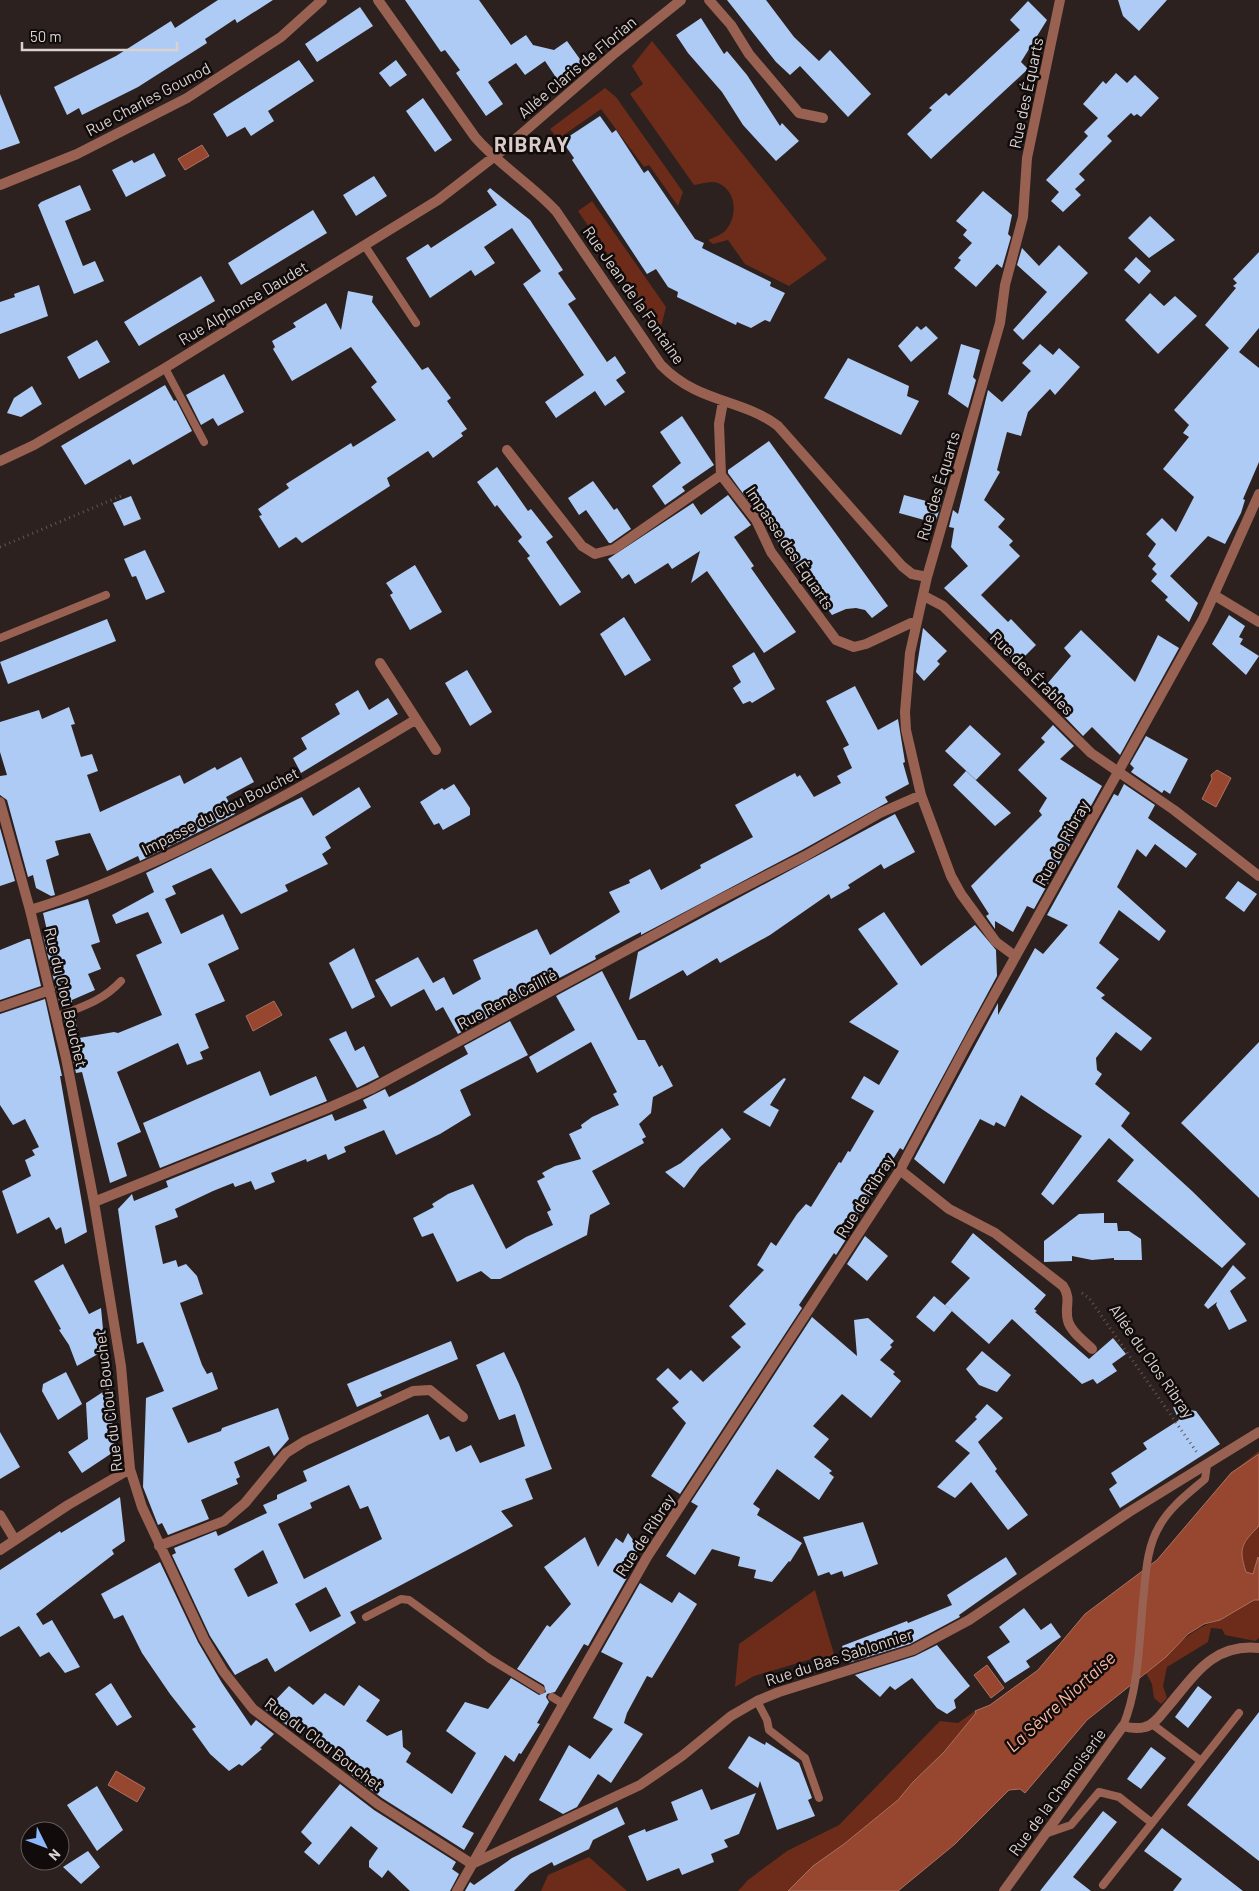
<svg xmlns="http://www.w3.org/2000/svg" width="1259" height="1891" font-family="Barlow,sans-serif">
<rect width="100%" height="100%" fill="#2c211e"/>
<!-- green -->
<path fill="#6c2c19" d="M652 41 827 259 789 286 745 264 728 240 713 244 708 240C713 238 721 235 725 231 738 217 737 191 718 183 710 180 702 184 694 185L630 94 643 84 632 66Z
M605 88 616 97 683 192 678 206 649 165 644 167 601 109 558 139 550 129Z
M592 201 666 307 660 331 578 211Z
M1259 1451V1638L1255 1641 1225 1635 1222 1629 1211 1628 1208 1642 1167 1667 1163 1686 1167 1698 1161 1704 1154 1698 1152 1684 1146 1673C1170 1653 1189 1628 1220 1620L1246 1572C1238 1549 1242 1543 1258 1526L1231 1473Z
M815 1590 836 1661 820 1664 818 1657 754 1676 735 1687 739 1644Z
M975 1711 976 1713 944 1752 913 1782 898 1800 844 1844 813 1866 788 1891H738L748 1880 787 1851 839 1825 940 1721 958 1723Z
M589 1857 627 1891H541L548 1875Z"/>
<!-- water -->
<path fill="#974730" stroke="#ab7160" d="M202 145 209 156 185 170 178 159Z
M1217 770 1231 778 1216 807 1202 799 1212 779 1211 775Z
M274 1001 282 1015 253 1031 246 1016Z
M1259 1454V1526C1242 1543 1238 1548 1246 1572L1253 1574 1258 1557 1259 1559V1600H1254L1220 1620 1204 1624 1188 1634 1166 1657 1087 1720 1025 1793 1020 1789 1009 1790 955 1844 898 1891H788L813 1866 844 1844 898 1800 913 1782 944 1752 976 1713 975 1711 990 1705 1038 1670 1085 1614 1157 1560 1231 1473Z
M987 1665 1004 1688 991 1698 974 1675Z
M116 1771 145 1788 137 1802 108 1785Z"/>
<!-- building -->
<path fill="#aecbf5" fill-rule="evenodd" d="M218 0H273L237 23 235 19 205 39 207 43 138 87 82 115 79 108 67 115 54 87 116 56 171 21 175 28Z
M405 0H479L511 45 526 35 533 45 554 50 567 41 582 62 559 82 545 61 525 75 516 63 488 82 503 104 486 116 456 73 460 70 445 50 441 52Z
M727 0H766L794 37 819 61 830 50 871 94 848 117 800 66 790 75 776 62Z
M1118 0H1167L1139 31 1123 16Z
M1028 1 1047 20 1021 62 1028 69 931 159 907 134 932 110 929 108 946 93 949 96 1020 30 1010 20Z
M360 7 373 26 317 62 305 44Z
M701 18 724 54 727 51 747 75 780 126 782 123 799 141 776 161 743 125 722 92 688 53 676 35Z
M299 60 314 81 268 111 274 121 251 136 245 127 227 137 213 114Z
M396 60 407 75 390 87 379 73Z
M1116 73 1127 83 1135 75 1159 98 1141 117 1137 114 1134 116 1131 113 1107 136 1112 141 1079 174 1085 180 1075 189 1081 195 1063 212 1051 201 1059 192 1046 180 1088 136 1084 132 1098 118 1083 104 1103 81 1106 84Z
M0 94 20 143 0 150Z
M423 98 452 140 435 152 406 111Z
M600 116 612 133 616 130 644 173 648 170 695 239 704 243 702 248 771 282 770 286 785 293 770 322 765 320 751 328 737 322 736 325 677 297 678 292 668 287 656 269 647 274 572 160 574 158 562 141Z
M154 153 166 176 126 197 112 170 132 160 134 163Z
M374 176 387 196 356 216 343 195Z
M80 185 91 210 65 221 83 266 95 261 104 281 74 294 38 205 41 202Z
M490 188 530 220 563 270 558 273 576 299 568 304 607 362 615 356 626 373 616 380 625 392 605 406 595 391 556 418 545 402 584 375 523 284 541 271 512 228 484 247 495 263 475 276 471 270 430 298 406 258 428 244 431 248 497 205 487 191Z
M983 191 1012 215 1008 234 1011 237 1002 268 997 264 976 287 954 268 961 260 958 258 972 243 963 235 967 230 956 221Z
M313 210 327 233 241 285 228 263Z
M1150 216 1175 240 1149 258 1128 238Z
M1059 245 1088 273 1023 340 1013 330 1047 292 1017 265 1022 248 1039 266Z
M1259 252V328L1239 352 1259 368V462L1243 499 1245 500 1241 513 1225 544 1208 536 1170 576 1198 603 1189 622 1165 600 1168 597 1151 581 1157 574 1152 569 1156 564 1148 556 1156 544 1146 534 1162 518 1176 532 1194 497 1163 469 1189 437 1183 433 1189 425 1174 410 1229 348 1205 325 1236 288 1233 286 1237 283 1233 279Z
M1136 257 1151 271 1139 284 1124 270Z
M201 276 215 301 139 346 124 322Z
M39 285 48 316 0 334V302L15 297 14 294Z
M348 291 373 296 372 302 422 370 428 367 451 398 447 401 467 429 461 433 463 436 433 458 428 451 387 478 390 486 302 543 296 537 279 548 259 516 262 515 258 509 289 488 286 484 351 443 353 447 396 420 371 387 377 382 351 347 292 381 273 349 275 347 272 341 296 327 293 323 326 303 341 330Z
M1150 293 1164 306 1175 296 1197 316 1158 354 1125 320Z
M917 326 921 330 926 326 938 338 911 362 898 346Z
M97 340 110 362 79 379 67 357Z
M961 344 980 350 973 377 976 380 968 408 948 394Z
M1040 344 1053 355 1059 348 1080 367 1055 395 1050 389 1028 412 1021 436 1007 432 997 470 1000 472 984 500 1005 519 998 527 1013 541 1009 545 1020 556 981 595 1008 622 1011 619 1036 645 1017 664 992 638 994 637 944 588 968 566 951 547 954 528 949 527 953 510 958 514 988 390 1002 402 1031 371 1022 363Z
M848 358 909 386 907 396 919 401 901 435 824 398Z
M224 374 244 412 218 426 213 418 201 425 186 395Z
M165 385 174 401 176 400 192 431 133 465 130 459 85 485 61 446Z
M32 386 42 404 21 417 7 413 14 398Z
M682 416 714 465 682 487 685 491 665 505 652 486 681 463 660 432Z
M769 441 888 606 872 618 865 610 856 608 846 609 832 615 728 473V470Z
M497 467 528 511 531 509 553 537 546 542 581 592 560 606 527 558 530 556 518 541 522 537 497 505 495 507 477 482Z
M593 481 614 510 617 508 631 529 611 543H609L586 510 579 515 568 498Z
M728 495 751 525 734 537 754 566 751 568 796 632 764 653 707 571 691 583 700 551 672 569 668 563 635 584 629 574 622 579 608 559 693 503 701 515Z
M904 495 941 505 935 523 899 513Z
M131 496 141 519 124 526 113 503Z
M145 550 165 592 146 600 136 576 132 577 124 559Z
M415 565 442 612 410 630 390 595 393 593 386 583Z
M1229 615 1245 626 1239 637 1243 639 1240 644 1259 656 1246 675 1212 644Z
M624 617 651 660 625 676 600 634Z
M107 619 116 641 8 684 0 662Z
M923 628 947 651 937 661 940 664 924 681 916 672Z
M1081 630 1135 682 1158 635 1179 648 1120 755 1092 727 1083 736 1063 715 1071 707 1047 684 1071 656 1064 648Z
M754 652 775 689 752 703 750 701 743 704 733 688 741 682 732 666Z
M467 670 492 712 470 726 445 683Z
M855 686 878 730 898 719 905 762 903 763 909 784 885 797 888 802 802 850 641 935V932L595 956 596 959 503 1007 504 1009 458 1034 443 1007 436 1011 424 989 391 1007 375 980 418 957 433 983 444 977 453 995 481 979 473 960 537 929 550 955 620 912 609 892 630 883 629 880 650 869 661 890 701 868 700 865 753 837 735 805 795 773 797 777 800 775 814 797 841 783 837 776 852 768 843 748 849 745 826 701Z
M358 690 369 710 388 698 398 714 301 773 293 758 307 749 301 738 340 714 335 704Z
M69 707 75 724 71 725 81 757 92 754 98 771 87 775 100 812 180 775 184 784 215 767 217 770 241 757 254 782 226 797 235 814 140 861 138 856 107 871 90 833 55 841 59 855 46 860 55 895 51 896 36 888 33 875 28 877 7 800 0 795V776L7 775 0 752V722L39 710 42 719Z
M970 725 1001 754 976 780 945 751Z
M1053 725 1074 746 1060 759 1102 786 1034 909 1027 906 1013 932 995 921V929L986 916 989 914 971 886 1042 815 1039 811 1047 798 1018 770 1045 742 1041 738Z
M1146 736 1188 759 1170 794 1164 790 1162 793 1131 772 1134 768 1130 764Z
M966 771 1011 813 995 826 953 785Z
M454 784 470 808V815L443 830 439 823 434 825 420 802 442 788 444 790Z
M1124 784 1155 805 1148 818 1197 854 1186 868 1155 844 1146 857 1137 849 1117 887 1166 931 1159 941 1119 910 1099 943 1119 959 1096 988 1105 995 1101 998 1152 1038 1141 1051 1116 1032 1096 1058 1097 1070 1102 1074 1095 1084 1130 1113 1121 1126 1192 1191 1246 1244 1222 1268 1117 1181 1134 1160 1109 1138 1053 1205 1041 1194 1082 1136 1021 1095 1005 1127 996 1122 994 1126 980 1119 944 1184 914 1159 998 1003V1015L1035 948 1043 954 1068 925 1047 915 1114 794 1118 796Z
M359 787 371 807 325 837 331 848 322 854 328 864 285 885 288 891 241 914 211 868 172 886 176 894 165 899 181 934 223 914 239 949 208 964 225 1001 195 1014 209 1048 200 1052 203 1059 187 1065 178 1043 117 1072 141 1132 117 1143 127 1176 110 1183 82 1072 76 1073 64 1020 75 1016 79 1038 114 1032 118 1033 162 1015 136 955 162 943 148 912 116 924 112 915 154 892 146 873 302 797 313 816Z
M895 814 915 852 884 869 881 864 848 885 850 888 831 899 829 894 770 935 720 963 717 958 687 976 683 970 629 1000 638 952Z
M0 828 15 881 0 886Z
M1238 881 1257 894 1244 912 1225 898Z
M88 899 100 942 91 945 101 969 88 974 95 990 72 1000V1005L61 1009 43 936 48 935 43 913Z
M884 912 921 966 975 925 996 950 997 976 903 1150 900 1148 852 1225 854 1227 836 1255 834 1253 799 1305 802 1308 680 1494 651 1476 686 1423 672 1408 679 1402 656 1379 668 1368 680 1380 691 1370 703 1382 741 1347 731 1337 746 1324 729 1306 764 1270 757 1265 771 1242 776 1246 797 1214 806 1204 811 1207 839 1162 841 1163 848 1151 850 1152 874 1111 851 1098 864 1076 879 1085 899 1051 849 1022 898 984 858 929Z
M27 939H30L41 986 0 1000V950Z
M354 948 375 997 352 1009 329 963Z
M602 971 638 1040H645L659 1067 662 1065 673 1086 653 1097 651 1113 639 1124 646 1137 642 1139 644 1143 592 1171 610 1204 590 1215 587 1235 500 1279H491L481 1271 457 1282 433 1233 422 1237 413 1218 434 1207 432 1204 448 1194 473 1184 506 1249 526 1237 553 1225 547 1212 551 1210 537 1181 545 1177 542 1173 555 1166 581 1159 569 1134 582 1128 581 1125 592 1117 619 1105 613 1094 617 1092 591 1042 537 1073 529 1057 575 1030 556 996Z
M45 999 62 1076H60L87 1232 65 1244 61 1227 56 1230 49 1217 17 1234 2 1191 31 1176 25 1160 35 1155 32 1150 39 1147 25 1119 13 1125 0 1105V1014Z
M510 1021 528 1055 460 1090 471 1115 440 1134 396 1155 384 1130 344 1147 346 1152 328 1160 326 1154 307 1162 306 1159 271 1173 275 1182 255 1190 251 1181 235 1187 233 1183 213 1191 175 1209 178 1217 155 1226 163 1264 176 1260 178 1267 186 1264 197 1276 203 1294 180 1303 202 1365 207 1374 212 1372 218 1389 172 1408 188 1443 221 1431 222 1428 278 1408 289 1439 274 1456 269 1446 234 1462 240 1477 236 1479 238 1484 201 1500 209 1519 168 1535 162 1523 158 1525 143 1487 146 1398 164 1391 143 1342 137 1344 118 1209 132 1194 134 1201 168 1187 166 1181 332 1114 335 1121 367 1108 363 1100 385 1089 389 1097 414 1084 468 1054 464 1046Z
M346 1031 355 1051 364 1046 379 1077 357 1088 329 1039Z
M1259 1042V1198L1181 1123Z
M260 1071 270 1096 316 1076 327 1101 160 1168 143 1123Z
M784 1078 786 1079 770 1105 779 1110 770 1127 743 1112Z
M722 1128 731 1139 700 1167 684 1188 665 1172 681 1163Z
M1104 1213V1223H1117L1118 1231H1129L1141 1239 1142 1260H1114V1258L1092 1260 1072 1256V1261L1044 1262V1241L1079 1214Z
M973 1233 1046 1295 1034 1309 1037 1311 1035 1312 1089 1359 1113 1338 1126 1354 1112 1364 1117 1371 1097 1384 1093 1379 1082 1384 1012 1319 989 1344 945 1305 970 1278 951 1262Z
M865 1236 888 1256 867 1281 847 1264Z
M63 1264 89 1314 101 1308 105 1350 77 1366 69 1345 59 1330 61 1329 34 1281Z
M1233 1265 1246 1278 1230 1291 1247 1321 1229 1330 1216 1305 1217 1302 1208 1309 1204 1305Z
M934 1296 952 1311 934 1332 916 1317Z
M812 1317 857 1356 854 1320 868 1318 894 1341 890 1345 892 1347 880 1360 895 1372 893 1374 901 1381 871 1418 842 1394 813 1426 829 1439 814 1457 832 1471 829 1473 834 1477 819 1500 777 1469 753 1504 760 1509 757 1515 802 1543 790 1562 789 1561 772 1582 754 1578 756 1570 738 1566 740 1557 712 1549 695 1575 666 1556 698 1506 691 1502Z
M451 1341 458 1359 380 1392 382 1396 357 1407 347 1384Z
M982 1351 1011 1375 997 1392 979 1385 966 1369Z
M504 1352 519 1384 552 1469 525 1479 533 1499 501 1511 513 1526 350 1612 356 1623 275 1672 267 1658 235 1675 210 1636 172 1555 176 1553 174 1548 216 1531 218 1536 267 1513 263 1505 277 1499V1495L307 1481 303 1471 428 1414 440 1440 449 1436 456 1452 471 1445 480 1463 525 1446 515 1414 499 1420 476 1365ZM349 1485 360 1509 368 1506 382 1539 304 1579 278 1524 312 1508 310 1503ZM263 1550 278 1583 248 1597 234 1569ZM326 1587 341 1616 310 1632 295 1604Z
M66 1372 82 1404 58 1420 42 1391 43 1384Z
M109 1388 115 1451 82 1473 68 1452 88 1439 86 1403Z
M987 1404 1003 1418 978 1442 997 1469 995 1471 1028 1515 1008 1530 971 1482 955 1498 937 1487 970 1453 955 1441 977 1419 975 1417Z
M1173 1407 1196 1411 1220 1444 1120 1508 1109 1489 1117 1483 1111 1473 1147 1449 1143 1443 1179 1420Z
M0 1432 20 1467 0 1479Z
M120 1497 125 1541 112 1550 114 1554 36 1614 43 1625 52 1620 80 1667 65 1673 49 1652 40 1657 19 1626 0 1637V1570L60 1531 61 1533Z
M863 1522 878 1564 844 1577 842 1571 831 1575 829 1572 818 1576 803 1537Z
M628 1533 639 1548 624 1573 628 1576 588 1646 584 1644 555 1692 547 1694 546 1697 549 1702 537 1723 540 1724 521 1754 519 1753 514 1762 505 1755 462 1827 474 1833 464 1850 382 1798 349 1773 356 1763 297 1721 291 1728 266 1710 289 1686 313 1705 325 1693 344 1706 359 1685 380 1700 366 1721 387 1736 402 1730 403 1747 411 1753 406 1762 452 1794 476 1753 446 1731 465 1702 488 1709 511 1678 539 1695 546 1692 544 1685 517 1669 547 1625 550 1627 571 1604 544 1567 585 1537 598 1567 616 1538 623 1543Z
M1006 1557 1017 1574 959 1615 960 1617 910 1644 848 1663 842 1646 907 1621 908 1623 952 1605 947 1595Z
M160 1562 198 1642 222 1683 251 1726 256 1720 274 1734 260 1748 262 1749 242 1766 239 1764 229 1771 210 1754 192 1729 196 1727 170 1694 142 1653 123 1615 114 1619 101 1594Z
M640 1583 672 1603 679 1592 697 1604 652 1678 647 1676 627 1713 624 1723 643 1734 611 1783 598 1774 577 1807 563 1814 539 1800 569 1745 590 1759 613 1729 593 1718 623 1663 601 1652Z
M1024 1608 1041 1630 1051 1623 1061 1637 1026 1661 1030 1667 1005 1683 987 1657 1010 1642 999 1627Z
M937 1645 970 1686 954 1700 956 1708 947 1714 937 1708 912 1678 895 1690 890 1686 880 1697 855 1675 915 1656Z
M111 1683 132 1717 117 1726 95 1694Z
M1198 1686 1212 1697 1188 1728 1175 1717Z
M1259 1712V1861L1187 1805Z
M749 1736 765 1745 766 1742 799 1763 812 1798 808 1800 815 1816 777 1830 760 1781 758 1788 728 1768Z
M1151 1747 1166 1758 1141 1789 1127 1779Z
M340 1784 374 1810 456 1862 452 1869 459 1874 450 1891H410L388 1870 382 1878 369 1867V1861L378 1848 351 1826 319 1865 304 1852 312 1843 301 1832Z
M97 1786 123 1830 97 1851 67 1805Z
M702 1789 711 1810 756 1793 739 1834 724 1840 728 1847 711 1854 714 1862 682 1875 679 1868 647 1881 628 1836 645 1829 646 1832 678 1820 671 1802Z
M617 1807 625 1824 593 1840 589 1849 554 1866 552 1862 530 1874 514 1891H465L470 1882 474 1885 512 1858Z
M1103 1811 1117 1822 1073 1877 1091 1891H1040Z
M1162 1828 1243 1891H1173L1182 1879 1144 1851Z
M88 1851 100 1867 81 1884 63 1867Z"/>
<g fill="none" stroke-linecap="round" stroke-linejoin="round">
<!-- path -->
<path stroke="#615755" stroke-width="3" stroke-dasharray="1 4" stroke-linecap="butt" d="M0 547 121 496
M1082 1293 1089 1298 1198 1454"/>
<!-- service -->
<path stroke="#996151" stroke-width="8" d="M365 246 416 323
M165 368 204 442
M0 638 106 595
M56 1017C81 1007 103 1001 121 981
M366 1617 401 1599 409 1600 490 1659 541 1690
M552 1697 562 1703
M757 1701 767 1720 769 1730 805 1758 819 1798
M1152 1724 1201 1761
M1123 1726C1140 1685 1139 1636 1144 1591 1146 1569 1148 1544 1160 1525 1171 1506 1189 1493 1205 1479L1207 1465
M1045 1834 1071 1825 1099 1792 1119 1797 1152 1823
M1103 1885 1239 1713"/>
<!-- minor -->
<path stroke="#996151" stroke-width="10" d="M378 0 475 137C499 165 531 184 556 211L661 365C699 404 741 398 778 426L902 566 912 574 927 577
M709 0 731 25 749 54 799 113 823 118
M0 185 77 154 187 98 281 37 322 0
M723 402 719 424 721 475 756 520 771 552 836 640 854 647 866 644 911 623 917 622
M507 450 582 546 595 554 614 549 721 475
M0 461 34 445 165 368 438 200 504 149 615 53 681 0
M1214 595 1259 622
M924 596 943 606 1091 753 1174 810 1259 876
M380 663 436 750
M0 802 30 910 66 1058 94 1202 121 1366 130 1469 142 1507 204 1639 223 1671 253 1709 378 1804 472 1864
M30 910C74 897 116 879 158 860 247 819 331 771 415 720
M1015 956 996 942 961 894 951 876 921 795 906 730 905 712 910 653 927 577 1000 323 1005 285 1023 217 1027 158 1060 0
M0 1007 50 990
M900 1170 949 1209 995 1233 1063 1286C1072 1299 1064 1307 1068 1321 1071 1332 1084 1341 1092 1349
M94 1202 328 1108 371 1089 715 902 805 856 880 813 921 795
M0 1515 15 1540
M159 1546 224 1521 245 1503 286 1453 305 1441 413 1391 430 1390 463 1417
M0 1550 68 1505 130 1469
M1004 1891 1123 1726C1130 1728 1138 1729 1145 1727 1154 1725 1160 1716 1165 1710 1193 1678 1211 1643 1259 1648"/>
<!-- tertiary -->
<path stroke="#996151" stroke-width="10" d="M472 1864 640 1785 682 1756 731 1716 757 1701 779 1692 913 1650 969 1620 1129 1512 1259 1432
M457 1891 647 1557 900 1170 967 1044 1203 619 1259 494"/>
</g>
<g text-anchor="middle" stroke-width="5" stroke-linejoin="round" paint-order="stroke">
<!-- street labels -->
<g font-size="16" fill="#d9d2d0" stroke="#110c0b">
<text transform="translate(577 67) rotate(-40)" y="6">Allée Claris de Florian</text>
<text transform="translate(1026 93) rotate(-78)" y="6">Rue des Équarts</text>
<text transform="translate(148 99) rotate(-28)" y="6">Rue Charles Gounod</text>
<text transform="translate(634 295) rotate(55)" y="6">Rue Jean de la Fontaine</text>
<text transform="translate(243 303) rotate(-31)" y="6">Rue Alphonse Daudet</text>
<text transform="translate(938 486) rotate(-73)" y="6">Rue des Équarts</text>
<text transform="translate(790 548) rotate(56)" y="6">Impasse des Équarts</text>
<text transform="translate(1032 673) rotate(45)" y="6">Rue des Érables</text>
<text transform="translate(220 811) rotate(-27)" y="6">Impasse du Clou Bouchet</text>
<text transform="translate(1062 843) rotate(-61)" y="6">Rue de Ribray</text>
<text transform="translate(66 997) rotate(77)" y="6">Rue du Clou Bouchet</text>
<text transform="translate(507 999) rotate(-28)" y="6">Rue René Caillié</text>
<text transform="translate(865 1196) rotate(-58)" y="6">Rue de Ribray</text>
<text transform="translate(1152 1361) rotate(55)" y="6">Allée du Clos Ribray</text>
<text transform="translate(108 1401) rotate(-97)" y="6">Rue du Clou Bouchet</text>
<text transform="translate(645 1535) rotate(-57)" y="6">Rue de Ribray</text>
<text transform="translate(839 1657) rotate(-18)" y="6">Rue du Bas Sablonnier</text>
<text transform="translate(324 1744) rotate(37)" y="6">Rue du Clou Bouchet</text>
<text transform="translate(1057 1792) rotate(-54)" y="6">Rue de la Chamoiserie</text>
</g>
<!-- water labels -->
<g font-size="18" font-style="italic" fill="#fbb6a2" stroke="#110c0b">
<text transform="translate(1061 1702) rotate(-42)" y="6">La Sèvre Niortaise</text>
</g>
<!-- district labels -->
<g font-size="21" font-weight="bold" letter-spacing="1" fill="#d9cbc7" stroke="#110c0b">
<text x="532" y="152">RIBRAY</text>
</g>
</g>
<!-- north arrow -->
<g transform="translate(45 1846) rotate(132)"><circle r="24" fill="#110c0b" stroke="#615b5a"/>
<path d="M0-4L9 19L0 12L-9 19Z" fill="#8cb9fc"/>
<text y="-8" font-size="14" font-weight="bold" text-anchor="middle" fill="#d9d2d0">N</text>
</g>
<!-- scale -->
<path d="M22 42v8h155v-8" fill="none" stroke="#d9d2d0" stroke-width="2.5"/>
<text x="30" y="42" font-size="15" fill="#d9d2d0" stroke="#110c0b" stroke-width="4" paint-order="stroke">50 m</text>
</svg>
